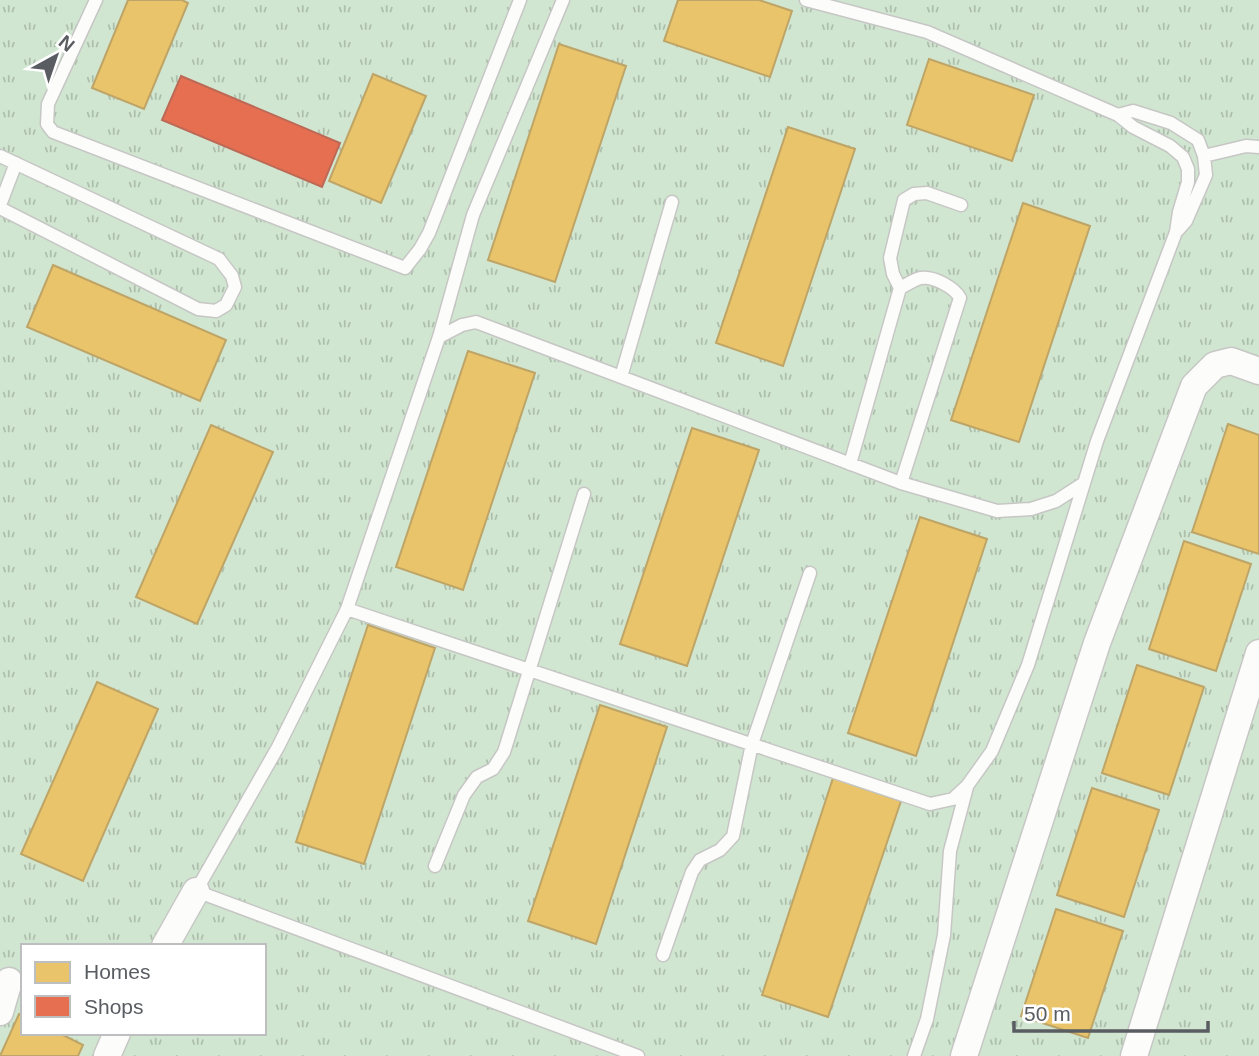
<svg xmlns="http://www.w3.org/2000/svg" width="1259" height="1056" font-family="Helvetica,sans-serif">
<defs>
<pattern id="grass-tufts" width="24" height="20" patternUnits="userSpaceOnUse" patternTransform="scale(1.75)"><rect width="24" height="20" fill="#d1e6d0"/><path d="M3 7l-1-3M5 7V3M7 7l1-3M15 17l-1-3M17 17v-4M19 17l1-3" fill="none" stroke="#adbeac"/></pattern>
</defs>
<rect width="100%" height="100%" fill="#e9e9e3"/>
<!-- grass -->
<path fill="url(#grass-tufts)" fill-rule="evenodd" d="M0 0H1259V1056H0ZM23 946H264V1033H23Z"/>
<!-- homes -->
<path fill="#e9c46a" stroke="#bea567" stroke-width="2" d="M128 0H182L188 3 144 109 92 88Z
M678 0H759L792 11 770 77 664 41Z
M559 44 626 66 555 282 488 260Z
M929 59 1034 95 1012 161 907 125Z
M373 74 426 96 381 203 329 181Z
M788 127 855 149 783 366 716 343Z
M1023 203 1090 226 1019 442 951 420Z
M53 265 226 340 200 401 27 327Z
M468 351 535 373 463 590 396 567Z
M1228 424 1259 435V554L1192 532Z
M211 425 273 452 197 624 136 597Z
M692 428 759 450 687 666 620 644Z
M920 517 987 539 916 756 848 733Z
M1184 541 1251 564 1216 671 1149 649Z
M368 625 435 648 364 864 296 842Z
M1137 665 1204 687 1169 795 1102 773Z
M97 682 158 709 83 881 21 854Z
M600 705 667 727 596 944 528 921Z
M833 778 901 801 828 1017 762 995Z
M1092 788 1159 810 1124 917 1057 895Z
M1056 909 1123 931 1088 1038 1021 1016Z
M19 1014 23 1016V1033H59L83 1045 78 1056H0Z"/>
<!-- shops -->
<path fill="#e76f51" stroke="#bc6956" stroke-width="2" d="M181 76 340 143 322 187 162 120Z"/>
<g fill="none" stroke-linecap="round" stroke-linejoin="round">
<!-- service casing -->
<g stroke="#c6c7c5" stroke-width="15">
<path id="service" d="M96 0 48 104 47 124 53 132 405 268 420 249 429 233 520 0
M1118 115 1133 111 1171 123 1198 140 1204 156 1206 175 1186 221 1178 230
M0 156 219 259 232 276 235 287 226 305 216 311 198 309 0 208
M1204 156 1246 146 1259 147
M0 205 16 163
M900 288C906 285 915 279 921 278 934 276 955 288 960 298L901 483
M439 337 473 215 563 0
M621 377 672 202
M850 464 900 288 893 274 890 258 904 200 914 194 927 193 961 205
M347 609 930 804 953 799 967 786 992 751 1028 665 1097 441 1176 232 1179 212 1188 182V169L1183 157 1170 146 1133 127 1118 115 927 32 806 0
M435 866 464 795 477 777 493 769 504 752 584 494
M663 955 692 872 700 860 720 850 733 836 752 744 810 573
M638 1056 196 891 278 747 347 609 439 337 462 325 476 322 901 483 997 511 1031 509 1056 501 1084 483
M914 1056 927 1019 944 935 950 851 967 787"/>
</g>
<!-- minor casing -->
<g stroke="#c6c7c5" stroke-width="29">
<path id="minor" d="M165 946 196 891
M0 1012 9 981
M107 1056 117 1033
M964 1056 1097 643 1194 386 1215 365 1231 361 1259 371
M1134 1056 1259 653"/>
</g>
<!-- service -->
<use href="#service" stroke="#fcfcfb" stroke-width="12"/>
<!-- minor -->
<use href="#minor" stroke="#fcfcfb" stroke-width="26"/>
</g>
<!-- legend -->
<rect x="21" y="944" width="245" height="91" fill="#ffffff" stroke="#bdbec0" stroke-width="2"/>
<rect x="35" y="962" width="35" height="21" fill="#e9c46a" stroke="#bdbec0" stroke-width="2"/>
<text x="84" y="979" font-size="21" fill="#595c61">Homes</text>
<rect x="35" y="996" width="35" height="21" fill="#e76f51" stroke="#bdbec0" stroke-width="2"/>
<text x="84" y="1014" font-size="21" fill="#595c61">Shops</text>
<!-- north arrow -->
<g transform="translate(56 56) rotate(40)" stroke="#ffffff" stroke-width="5" paint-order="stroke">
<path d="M0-5L12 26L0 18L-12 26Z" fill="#595c61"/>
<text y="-10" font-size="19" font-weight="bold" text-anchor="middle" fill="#595c61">N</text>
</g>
<!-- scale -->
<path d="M1014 1021v10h194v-10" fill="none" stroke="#595c61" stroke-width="3.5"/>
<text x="1024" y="1021" font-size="21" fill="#595c61" stroke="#ffffff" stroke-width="5" paint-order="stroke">50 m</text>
</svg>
